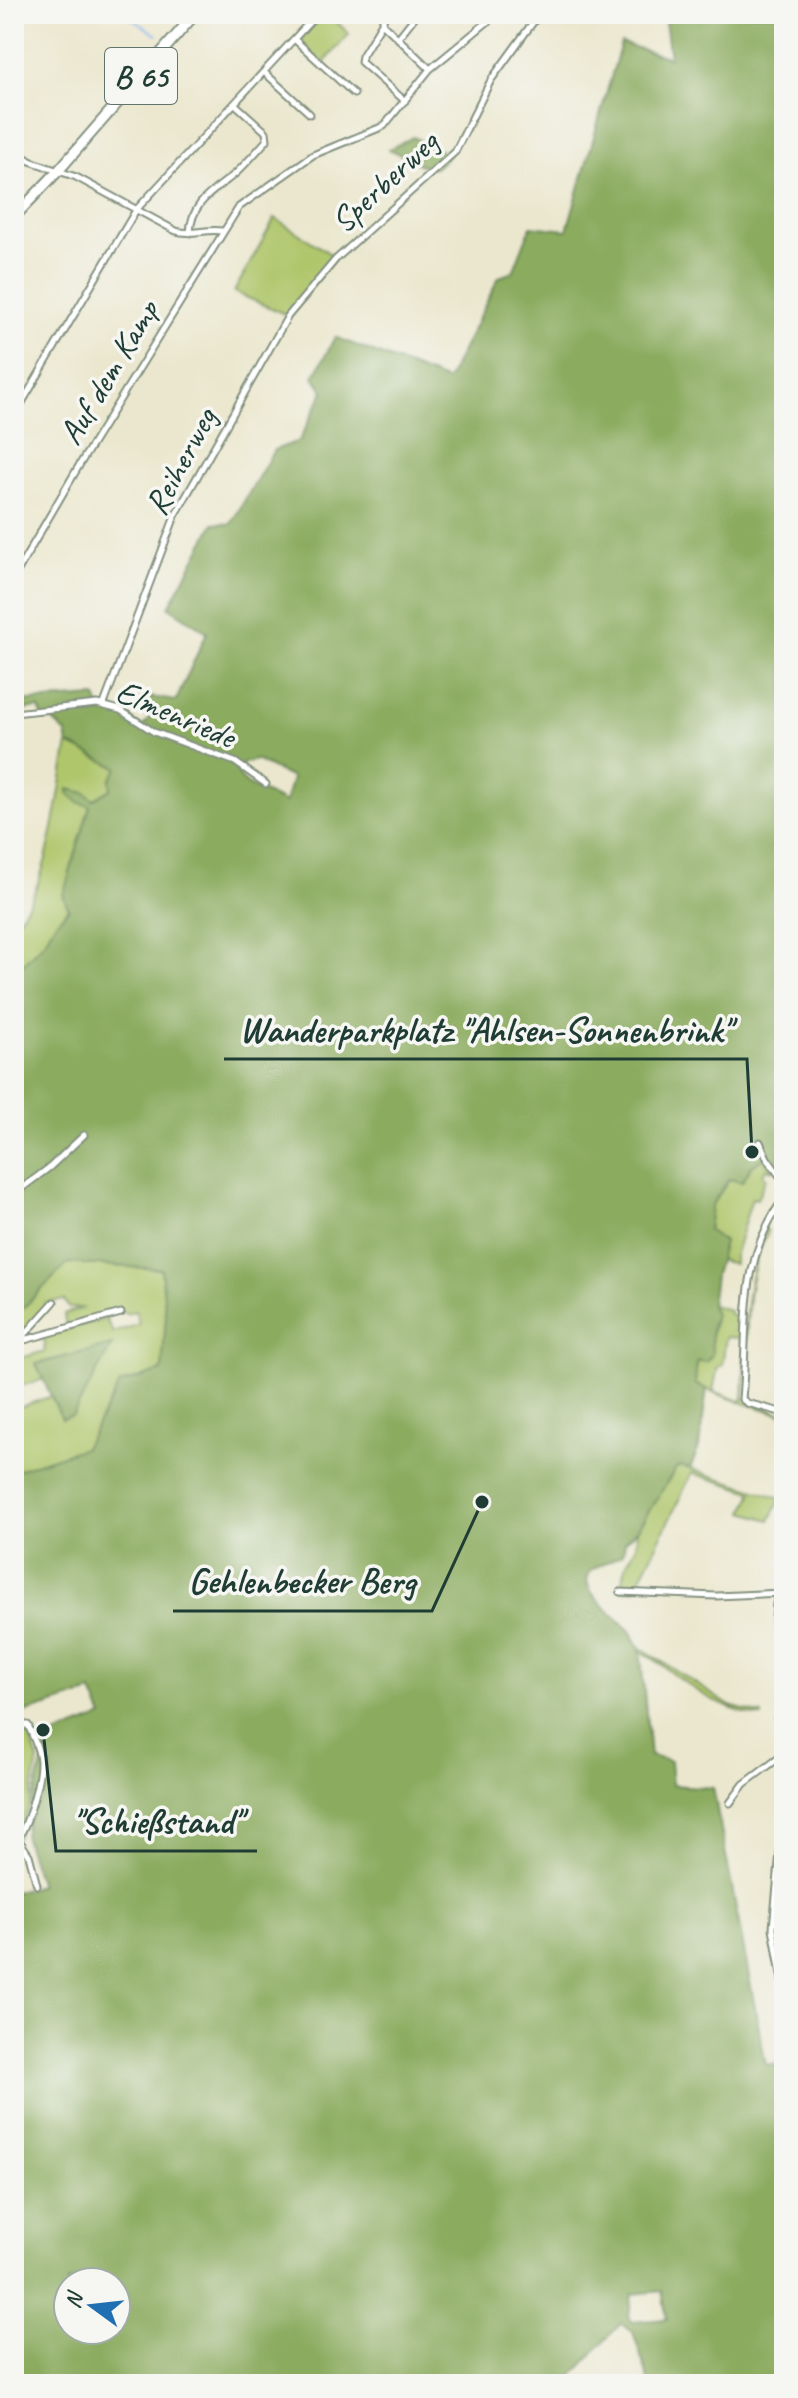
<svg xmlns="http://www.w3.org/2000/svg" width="798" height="2398" font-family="Caveat,sans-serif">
<rect width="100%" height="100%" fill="#f6f6f2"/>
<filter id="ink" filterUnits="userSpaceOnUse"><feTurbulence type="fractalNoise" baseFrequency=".0125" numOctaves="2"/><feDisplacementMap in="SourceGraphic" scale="16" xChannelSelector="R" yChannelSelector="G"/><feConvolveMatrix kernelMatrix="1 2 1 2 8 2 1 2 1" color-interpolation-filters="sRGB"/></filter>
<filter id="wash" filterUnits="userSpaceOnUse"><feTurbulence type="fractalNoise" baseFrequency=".006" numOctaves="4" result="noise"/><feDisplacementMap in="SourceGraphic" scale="32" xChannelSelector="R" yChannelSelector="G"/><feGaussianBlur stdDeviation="1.8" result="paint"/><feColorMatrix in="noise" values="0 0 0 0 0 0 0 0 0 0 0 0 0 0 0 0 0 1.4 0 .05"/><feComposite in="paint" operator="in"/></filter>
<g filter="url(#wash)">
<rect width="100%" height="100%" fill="#ebe7ce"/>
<!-- green -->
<path fill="#afc66a" stroke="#67824f" stroke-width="2" d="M320 14H329L349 34 323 64 301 43 299 39Z
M275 218 335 257 287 315 234 292Z
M68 744 118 768 111 789 93 800 86 793 68 789 90 806 63 896 69 908 55 923 45 941 14 973V923C50 889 58 793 68 744Z
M764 1158 772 1170 766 1169 763 1175 766 1178 757 1199 752 1198 734 1257V1264L719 1260 724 1242 708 1230 711 1206 730 1179 742 1182 751 1167Z
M765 1228 768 1232C740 1281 749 1344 744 1398L784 1415 740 1402 695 1385C696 1376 695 1366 699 1359 707 1339 720 1328 711 1305L729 1310V1314L742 1318 741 1338 726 1337 722 1366H718L713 1391 739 1401 743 1399C745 1375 743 1352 745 1328 747 1294 753 1260 765 1228Z
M68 1263 161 1269 166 1317 162 1371 120 1384 84 1448 14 1471V1409L52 1396 62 1419 111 1346 37 1364 44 1379 14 1388V1360L45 1351 43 1336 106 1319 113 1333 139 1324 136 1311 126 1314 120 1311 66 1327 64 1314 84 1308H69L64 1300 45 1303 47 1309 14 1342V1312L20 1311Z
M681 1466 781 1498 770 1520 744 1512 753 1492 692 1473 635 1590H621L626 1565 636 1547 637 1530 676 1468Z
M640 1647 730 1706 762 1715V1717C731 1713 703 1696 677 1677 665 1668 655 1657 641 1652Z
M14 1728 27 1729 38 1760 30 1802 17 1838 14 1840Z"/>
<!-- forest -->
<path fill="#8bab5e" stroke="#557449" stroke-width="2" fill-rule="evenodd" d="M664 14H784V1165L781 1174 775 1167 772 1170 763 1158 751 1167 742 1182 729 1179 711 1206 708 1230 724 1242 715 1275 711 1305 715 1315 711 1328 712 1355 706 1362 697 1361 695 1384 707 1389 699 1447 690 1469 681 1466 676 1468 637 1530 625 1541 623 1553C614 1561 598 1563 590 1572 576 1591 620 1618 630 1631 635 1638 633 1642 640 1647L650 1756 670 1761 672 1785 713 1788 766 2065 784 2064V2384H650L633 2332 621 2323 565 2384H14V1892L40 1885 24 1835 43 1760 37 1742 103 1717 92 1692 24 1713V1723L14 1722V1471L84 1448 120 1384 162 1371 166 1317 161 1269 68 1263 20 1311 14 1312V973L45 941 55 923 69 909 63 896 90 806 78 802 68 793V789L86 793 93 800 111 789 110 780 118 768 68 744 66 733 52 720H44L39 708 14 711V702L96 697 100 707H110L143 727 151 716 134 712 143 696 176 701 207 632 169 607 214 523 231 524 274 450 299 441 324 391 314 377 335 337 447 381 499 277 513 272 531 226 567 230 621 43 670 58ZM256 760 292 778 285 803 247 784 239 776 243 763ZM68 2282H116V2330H68ZM662 2291 667 2319 632 2322 629 2316 632 2294Z
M413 137 449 155 435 168 423 166 389 149Z
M112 1345 73 1415 62 1419 36 1364Z"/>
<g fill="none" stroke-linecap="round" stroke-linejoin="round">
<!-- stream -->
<path stroke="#82b3ee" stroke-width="2" d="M125 14 157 35
M782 1025H784"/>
</g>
</g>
<g filter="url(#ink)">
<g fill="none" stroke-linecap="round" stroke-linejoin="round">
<!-- street casing -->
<g stroke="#859281" stroke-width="9">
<path id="street" d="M385 14 382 23 362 56 361 62 405 101
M382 23 430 69
M398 38 417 14
M294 39 354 94
M265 73 310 114
M14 149 30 161 76 177 176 231C191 236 207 228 222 231
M190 233C191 202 214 191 235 174 246 164 256 152 267 140L266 132 235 104
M14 416 136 210 317 14
M14 577 80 464 239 207 313 155 384 126 430 69 497 14
M104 704 175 516 288 316 336 259 455 152 491 80 539 14
M14 713 97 704 120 710 154 732 235 762 266 784
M760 1142 767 1158 784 1182
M14 1194 50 1167 84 1135
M784 1198C737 1262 749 1326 742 1399L747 1403 784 1413
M20 1340 54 1302
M14 1343 121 1313
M784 1575C770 1604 775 1642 784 1672
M620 1592 716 1596 784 1593
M777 1718 784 1719
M14 1725H28C33 1737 40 1750 40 1762 40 1780 27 1832 14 1842
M730 1803 744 1784 784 1754
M784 1810 773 1928 784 1992
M18 1839 29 1855 37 1885"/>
</g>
<!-- primary casing -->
<g stroke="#859281" stroke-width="13">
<path id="primary" d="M14 217 59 170 195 14"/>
</g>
<!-- street -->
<use href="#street" stroke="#fff" stroke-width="5"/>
<!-- primary -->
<use href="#primary" stroke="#fff" stroke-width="9"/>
</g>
</g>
<g text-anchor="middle" stroke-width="7" stroke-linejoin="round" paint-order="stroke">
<!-- shield labels -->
<rect fill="#f6f6f2" stroke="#60746d" stroke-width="2" x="105" y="48" width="72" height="56" rx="6"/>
<g font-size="32" font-weight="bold" fill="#1f3d34">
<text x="141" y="87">B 65</text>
</g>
<!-- street labels -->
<g font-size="34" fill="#1f3d34" stroke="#f6f6f2">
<text transform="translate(384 181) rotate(-43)" y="12">Sperberweg</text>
<text transform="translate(108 372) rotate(-59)" y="12">Auf dem Kamp</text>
<text transform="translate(180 461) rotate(-62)" y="12">Reiherweg</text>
<text transform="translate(176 713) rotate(23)" y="12">Elmenriede</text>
</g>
</g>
<!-- callouts -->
<path fill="none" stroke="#1f3d34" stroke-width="3" d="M752 1152L747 1059H224M482 1502L432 1611H173M43 1730L56 1851H257"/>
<g fill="#1f3d34" stroke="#f6f6f2" stroke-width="3">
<circle cx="752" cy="1152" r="8"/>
<circle cx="482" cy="1502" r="8"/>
<circle cx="43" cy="1730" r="8"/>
</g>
<g font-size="36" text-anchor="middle" font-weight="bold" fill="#1f3d34" stroke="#f6f6f2" stroke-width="7" stroke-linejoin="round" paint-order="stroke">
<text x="485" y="1042">Wanderparkplatz "Ahlsen-Sonnenbrink"</text>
<text x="302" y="1593">Gehlenbecker Berg</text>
<text x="157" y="1833">"Schießstand"</text>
</g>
<!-- margin -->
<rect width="798" height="2398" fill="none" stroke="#f6f6f2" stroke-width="48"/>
<!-- north arrow -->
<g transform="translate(92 2306) rotate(285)"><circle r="38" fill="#f6f6f2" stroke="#a0aca6" stroke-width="2"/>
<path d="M0-6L14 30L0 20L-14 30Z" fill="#1f6fb2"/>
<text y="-12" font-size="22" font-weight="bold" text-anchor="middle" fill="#1f3d34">N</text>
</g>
</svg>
